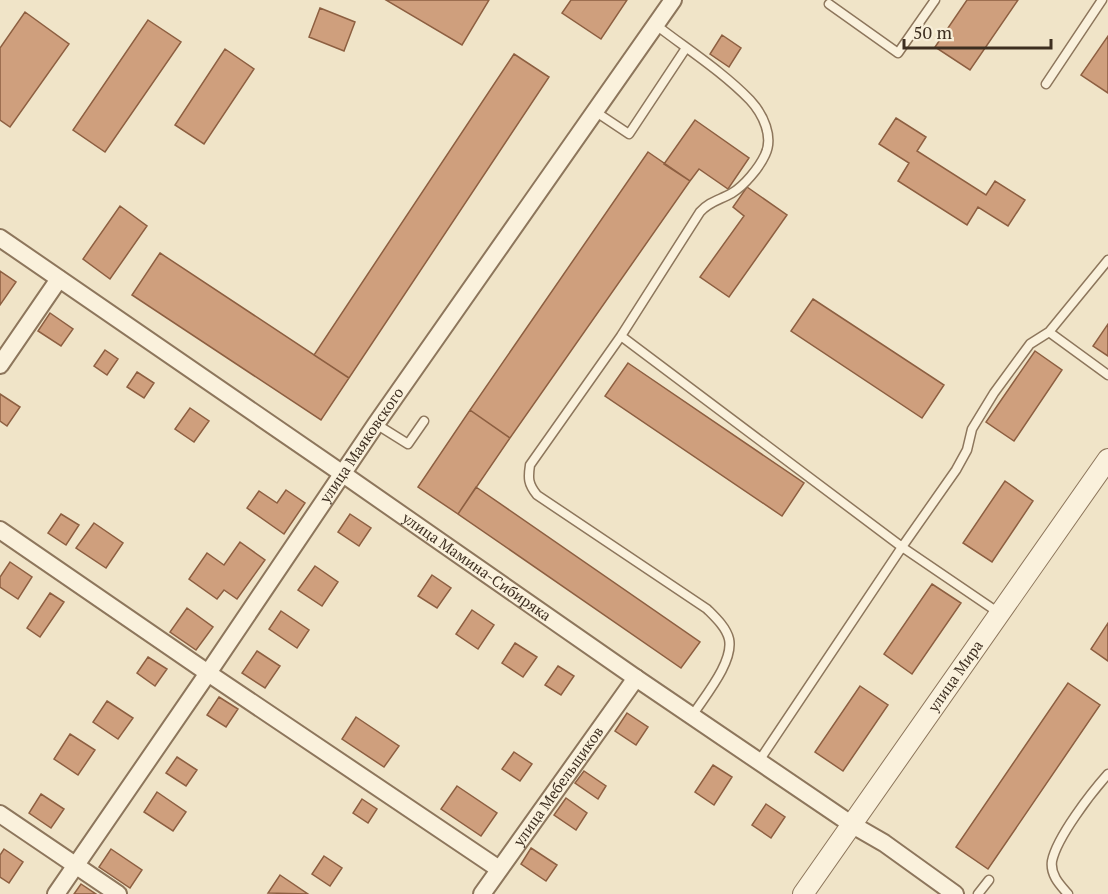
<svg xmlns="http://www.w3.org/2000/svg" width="1108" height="894" font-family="'PT Serif',serif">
<rect width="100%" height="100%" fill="#f0e4c8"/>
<!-- building -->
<path fill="#cf9f7d" stroke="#8d5f41" stroke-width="1.5" d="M386 0H489L462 45Z
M571 0H627L601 39 562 13Z
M967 0H1018L970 70 935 47Z
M320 8 355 22 344 51 309 37Z
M25 12 69 44 10 127 0 120V48Z
M148 20 181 42 105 152 73 130Z
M722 35 741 48 729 67 710 54Z
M1108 36V93L1081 75Z
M225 49 254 69 204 144 175 125Z
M514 54 549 77 349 378 314 355Z
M896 118 926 137 917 151 986 195 995 181 1025 200 1008 226 978 207 967 225 898 181 909 163 879 144Z
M695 120 749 158 728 189 699 169 690 181 664 164Z
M648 152 690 181 510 438 470 410Z
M747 187 787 215 729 297 700 277 744 216 733 207Z
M120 206 147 226 110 279 83 259Z
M160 253 349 378 321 420 132 295Z
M0 271 16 282 0 305Z
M813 299 944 385 922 418 791 331Z
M50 313 73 329 61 346 38 331Z
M1108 324V356L1093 346Z
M105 350 118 359 107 375 94 366Z
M1035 351 1062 370 1014 441 986 422Z
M628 363 804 483 782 516 605 396Z
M137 372 154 383 144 398 127 387Z
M0 394 20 407 7 426 0 421Z
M190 408 209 421 194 442 175 429Z
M470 410 510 438 458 514 418 487Z
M1005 481 1033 501 992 562 963 543Z
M476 487 700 642 681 668 458 514Z
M286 490 305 503 284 534 247 508 259 491 277 503Z
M61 514 79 525 66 545 48 533Z
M350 514 371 528 359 546 338 532Z
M94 523 123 543 106 568 76 548Z
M240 542 265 560 237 599 224 590 217 599 189 579 207 553 224 565Z
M10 562 32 577 18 599 0 587V577Z
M315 566 338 582 322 606 298 590Z
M432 575 451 588 437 608 418 596Z
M932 584 961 603 912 674 884 654Z
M50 593 64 602 40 637 27 628Z
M187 608 213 627 196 650 170 632Z
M472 610 494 625 478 649 456 634Z
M281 611 309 630 297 648 269 629Z
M1108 623V661L1091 649Z
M515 643 537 657 523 677 502 663Z
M257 651 280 666 265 688 242 673Z
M148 657 167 669 155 686 137 673Z
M558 666 574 676 561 695 545 685Z
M1068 683 1100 705 988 869 956 847Z
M860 686 888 705 843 771 815 752Z
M219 697 238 709 226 727 207 715Z
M107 701 133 718 118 739 93 722Z
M627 713 648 727 636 745 615 731Z
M356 717 399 746 384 767 342 739Z
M70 734 95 750 78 775 54 759Z
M514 752 532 764 520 781 502 769Z
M177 757 197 770 186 786 166 773Z
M713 765 732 777 714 805 695 792Z
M584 771 606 786 598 799 575 783Z
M457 786 497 813 481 836 441 809Z
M157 792 186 812 173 831 144 812Z
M41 794 64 809 51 828 29 813Z
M566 798 587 813 576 830 554 815Z
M362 799 377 809 368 823 353 813Z
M766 804 785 817 771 838 752 825Z
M531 848 557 865 546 881 521 864Z
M4 849 23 862 9 883 0 877V855Z
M111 849 142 870 130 888 99 867Z
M324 856 342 868 330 886 312 874Z
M280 875 308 894 268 893Z
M81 884 96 894H74Z"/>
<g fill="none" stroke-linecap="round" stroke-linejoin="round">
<!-- service casing -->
<g stroke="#8d765c" stroke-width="11">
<path id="service" d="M829 4 898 53 935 0
M656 25C687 49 723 72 750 100 763 114 774 137 765 155 759 168 744 186 732 193 720 200 710 201 700 212L621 336 530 465C528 478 528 484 537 495L707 609C715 617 726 627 729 639 734 662 704 697 692 716
M1046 84 1102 0
M596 112 629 134 686 48
M1108 260 1049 332 1108 375
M621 336 902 547 999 613
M376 424 408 444 424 421
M759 761 902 547 956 470 967 450 972 429 994 393 1030 344 1049 332
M978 894 989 880
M1068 894C1060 885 1050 875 1052 861 1057 837 1091 793 1108 774"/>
</g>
<!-- minor casing -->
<g stroke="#8d765c" stroke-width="20">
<g id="minor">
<path id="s1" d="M0 238 343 474 636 678 851 824 884 843 955 894"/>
<path d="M0 365 59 279"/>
<path d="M0 530 208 673 499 869"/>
<path d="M0 814 118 894"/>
<path id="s2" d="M56 894 208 673 376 424 673 0"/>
<path id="s3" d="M482 894 636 678"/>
</g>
</g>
<!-- tertiary casing -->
<g stroke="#8d765c" stroke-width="22">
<g id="tertiary">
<path id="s4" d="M803 894 1108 459"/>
</g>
</g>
<!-- service -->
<use href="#service" stroke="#faf1dc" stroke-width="8"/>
<!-- minor -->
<use href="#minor" stroke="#faf1dc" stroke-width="16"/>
<!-- tertiary -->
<use href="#tertiary" stroke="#faf1dc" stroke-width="20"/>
</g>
<g text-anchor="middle" stroke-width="4.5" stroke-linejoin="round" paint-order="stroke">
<!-- street labels -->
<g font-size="15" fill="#3d2e20" stroke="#f7eed8">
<text dy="5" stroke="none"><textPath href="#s2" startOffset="543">улица Маяковского</textPath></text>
<text dy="5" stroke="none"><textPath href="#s1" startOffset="579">улица Мамина-Сибиряка</textPath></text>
<text dy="5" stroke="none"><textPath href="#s4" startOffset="266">улица Мира</textPath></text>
<text dy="5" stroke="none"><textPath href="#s3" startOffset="132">улица Мебельщиков</textPath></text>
</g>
</g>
<!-- scale -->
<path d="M904 39v9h147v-9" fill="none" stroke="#3d2e20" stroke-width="3"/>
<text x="913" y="39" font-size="18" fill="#3d2e20" stroke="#f7eed8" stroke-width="4.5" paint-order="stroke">50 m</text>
</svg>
